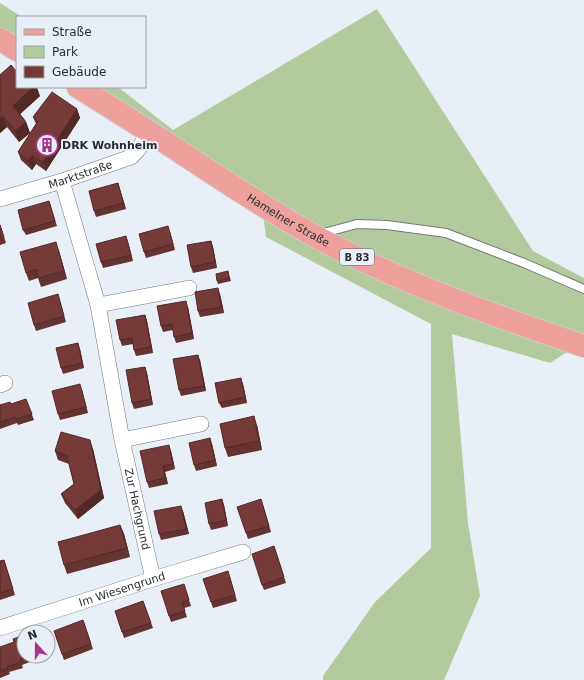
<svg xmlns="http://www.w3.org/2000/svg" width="584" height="680" font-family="'DejaVu Sans',sans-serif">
<rect width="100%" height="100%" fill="#e9eff6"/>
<!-- green -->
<path fill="#b3ca9c" d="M0 3 22 17H17V50L0 39Z
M377 9 533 251 584 278V341L550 363 452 334 468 523 480 596 444 680H323V676L375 602 431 548V324L266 237 262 206 78 87H118L173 130Z"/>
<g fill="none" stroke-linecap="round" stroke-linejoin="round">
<!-- lane casing -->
<g stroke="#74797f" stroke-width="10">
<path id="lane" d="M320 234 357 224 387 225 446 233 524 263 584 289"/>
</g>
<!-- street casing -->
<g stroke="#74797f" stroke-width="16">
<g id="street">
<path id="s1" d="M62 181 98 305 122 440 153 579"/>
<path id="s2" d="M0 199 62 181 131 157 138 150 149 131"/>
<path d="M98 305 189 288"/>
<path d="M0 385 5 383"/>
<path d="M122 440 201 424"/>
<path id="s3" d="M0 628 153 579 243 552"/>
</g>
</g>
<!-- primary casing -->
<g stroke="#cccccd" stroke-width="24">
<g id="primary">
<path d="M0 39 17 50"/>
<path id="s4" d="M78 87C107 105 136 123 165 142 214 174 262 207 313 235 399 282 492 315 584 346"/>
</g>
</g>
<!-- lane -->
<use href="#lane" stroke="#fff" stroke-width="8"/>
<!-- street -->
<use href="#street" stroke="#fff" stroke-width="15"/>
<!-- primary -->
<use href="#primary" stroke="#eea09d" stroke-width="22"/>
</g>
<!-- wall -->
<path fill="#653331" d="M0 75 40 96 20 114 26 122 30 133 19 142 7 127 0 133Z
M77 109 80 118 46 171 36 164 32 170 21 160 18 152 36 124 33 117Z
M118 183 126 209 96 217 94 211Z
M49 201 57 226 26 235 23 230Z
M0 224 6 243 0 245Z
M170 232 175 250 146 258 144 252Z
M211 241 213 247 217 268 193 273 191 267Z
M128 242 133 261 103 268 101 262Z
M59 251 67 279 41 287 38 278 29 281 26 273Z
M228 271 231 281 218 284 217 281Z
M58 294 66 322 36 331 34 325Z
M220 294 224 313 200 317 198 311Z
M188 307 194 339 176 343 174 337 173 330 163 332 161 326Z
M145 315 147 321 153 353 136 356 134 350 133 344 122 346 120 340Z
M80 349 84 368 63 374 61 368Z
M200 360 206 391 181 396 179 390Z
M145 367 147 373 153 405 134 409 132 403Z
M243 384 247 403 222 408 219 403Z
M82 390 88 413 60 420 58 414Z
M26 399 34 420 18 425 17 423 0 429V405L11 404Z
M257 425 262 450 228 457 225 448Z
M212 444 217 466 196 471 194 465Z
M93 449 104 498 78 519 65 503 61 494 74 484 69 464 58 460 55 451Z
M171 451 175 469 165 472 168 484 149 488 147 482Z
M224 505 228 526 211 530 209 524Z
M263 505 271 532 248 539 246 533Z
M183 511 189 534 161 540 159 534Z
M120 525 124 534 130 557 67 574 64 565Z
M276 552 286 583 264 590 262 585Z
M4 560 15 595 0 600V561Z
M230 577 237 601 213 608 203 579Z
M184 584 191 606 184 608 187 617 171 622 169 616Z
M143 601 153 628 124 638 115 611Z
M83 620 93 649 64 660 54 631Z
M0 649 24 656H34L35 660 22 665 23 668 9 672 10 674 0 678Z"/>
<!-- shaded-wall -->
<path fill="#532928" d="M33 87H37L40 96 17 117 13 106Z
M77 109 80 118 46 171 43 162Z
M3 116 7 127 0 133V119Z
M26 122 30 133 19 142 15 131Z
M32 156 36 164 32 170 28 161Z
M118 183 120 189 126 209 123 203Z
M168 226 170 232 175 250 173 244Z
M126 236 128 242 133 261 131 255Z
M211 241 213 247 217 268 215 262Z
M56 242 59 251 67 279 64 271Z
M218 288 220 294 224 313 221 307Z
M186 301 188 307 194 339 192 333Z
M145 315 147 321 153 353 151 347Z
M78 343 80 349 84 368 82 363Z
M198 355 200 360 206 391 204 386Z
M145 367 147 373 153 405 151 399Z
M241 378 243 384 247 403 245 397Z
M80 384 82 390 88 413 86 407Z
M254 416 257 425 262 450 259 441Z
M210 438 212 444 217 466 215 460Z
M90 440 93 449 104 498 78 519 75 510Z
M169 445 171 451 175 469 173 464Z
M163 466 165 472 168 484 165 478Z
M222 499 224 505 228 526 226 520Z
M181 506 183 511 189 534 186 529Z
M120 525 124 534 130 557 127 548Z"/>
<!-- building -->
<path fill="#763b39" stroke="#532928" d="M11 65 17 72V87H33L13 106 26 122 15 131 3 116 0 119V75Z
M52 92 77 109 43 162 32 156 28 161 18 152 38 121 33 117Z
M118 183 123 203 94 211 89 191Z
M49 201 55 221 23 230 18 210Z
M0 225 4 237 0 238Z
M168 226 173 244 144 252 139 234Z
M126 236 131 255 101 262 96 244Z
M211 241 215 262 191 267 187 245Z
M56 242 64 271 38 278 36 269 26 273 20 252Z
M228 271 229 278 217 281 216 274Z
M218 288 221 307 198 311 195 292Z
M58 294 64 316 34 325 28 303Z
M186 301 192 333 174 337 172 324 161 326 157 306Z
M145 315 151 347 134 350 132 338 120 340 116 320Z
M78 343 82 363 61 368 56 348Z
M198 355 204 386 179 390 173 359Z
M145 367 151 399 132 403 126 370Z
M241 378 245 397 219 403 215 383Z
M80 384 86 407 58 414 52 391Z
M26 399 32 414 16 419 15 417 0 422V405L10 402 11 404Z
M254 416 259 441 225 448 220 424Z
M61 432 90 440 101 490 75 510 61 494 74 484 67 456 55 451Z
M210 438 215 460 194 465 189 443Z
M169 445 173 464 163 466 165 478 147 482 140 451Z
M222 499 226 520 209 524 205 503Z
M261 499 269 526 246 533 237 507Z
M181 506 186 529 159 534 154 511Z
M120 525 127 548 64 565 58 542Z
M274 546 284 577 262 585 252 554Z
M4 560 13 589 0 593V561Z
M228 571 235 595 211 602 203 579Z
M184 584 189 600 182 602 185 611 169 616 161 591Z
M143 601 151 623 122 632 115 611Z
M83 620 91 644 62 654 54 631Z
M24 635V656H28L20 659 21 662 7 667 8 668 0 671V649H1L0 647 14 642 13 639Z"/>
<!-- icons -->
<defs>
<g id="building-ring" transform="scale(1.15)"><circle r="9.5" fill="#e9eff6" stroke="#a6338e" stroke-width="1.5"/><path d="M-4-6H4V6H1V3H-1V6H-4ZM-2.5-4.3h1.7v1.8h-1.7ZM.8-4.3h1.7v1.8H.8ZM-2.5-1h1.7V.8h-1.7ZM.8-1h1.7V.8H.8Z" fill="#a6338e"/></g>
</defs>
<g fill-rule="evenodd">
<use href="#building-ring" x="47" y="145"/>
</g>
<g text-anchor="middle" stroke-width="4" stroke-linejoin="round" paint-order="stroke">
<!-- shield labels -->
<rect fill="#e9eff6" stroke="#63666a" stroke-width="1" x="340" y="249" width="34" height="16" rx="3"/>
<g font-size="10" font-weight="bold" fill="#292b2e">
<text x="357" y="261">B 83</text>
</g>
<!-- poi labels -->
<g font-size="11" font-weight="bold" fill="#292b2e" stroke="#e9eff6" text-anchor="start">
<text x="62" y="149">DRK Wohnheim</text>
</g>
<!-- street labels -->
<g font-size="11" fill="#292b2e" stroke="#e9eff6">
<text dy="4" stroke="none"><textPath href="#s2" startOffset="84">Marktstraße</textPath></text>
<text dy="4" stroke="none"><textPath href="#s4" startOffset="249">Hamelner Straße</textPath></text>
<text dy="4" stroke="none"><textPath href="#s1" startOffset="337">Zur Hachgrund</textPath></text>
<text dy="4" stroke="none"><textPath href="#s3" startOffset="128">Im Wiesengrund</textPath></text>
</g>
</g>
<!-- legend -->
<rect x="16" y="16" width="130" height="72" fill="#e9eff6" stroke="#9ca1a6"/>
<rect x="24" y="29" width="20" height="6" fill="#eea09d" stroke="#9ca1a6"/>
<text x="52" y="36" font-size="12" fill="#292b2e">Straße</text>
<rect x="24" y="46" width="20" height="12" fill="#b3ca9c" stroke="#9ca1a6"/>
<text x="52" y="56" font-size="12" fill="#292b2e">Park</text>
<rect x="24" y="66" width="20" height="12" fill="#763b39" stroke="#9ca1a6"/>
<text x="52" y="76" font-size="12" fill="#292b2e">Gebäude</text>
<!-- north arrow -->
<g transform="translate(36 644) rotate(339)"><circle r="19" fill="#e9eff6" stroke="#9ca1a6"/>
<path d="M0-3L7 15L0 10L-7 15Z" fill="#a6338e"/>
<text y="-6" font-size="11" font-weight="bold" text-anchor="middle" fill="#292b2e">N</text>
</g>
</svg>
